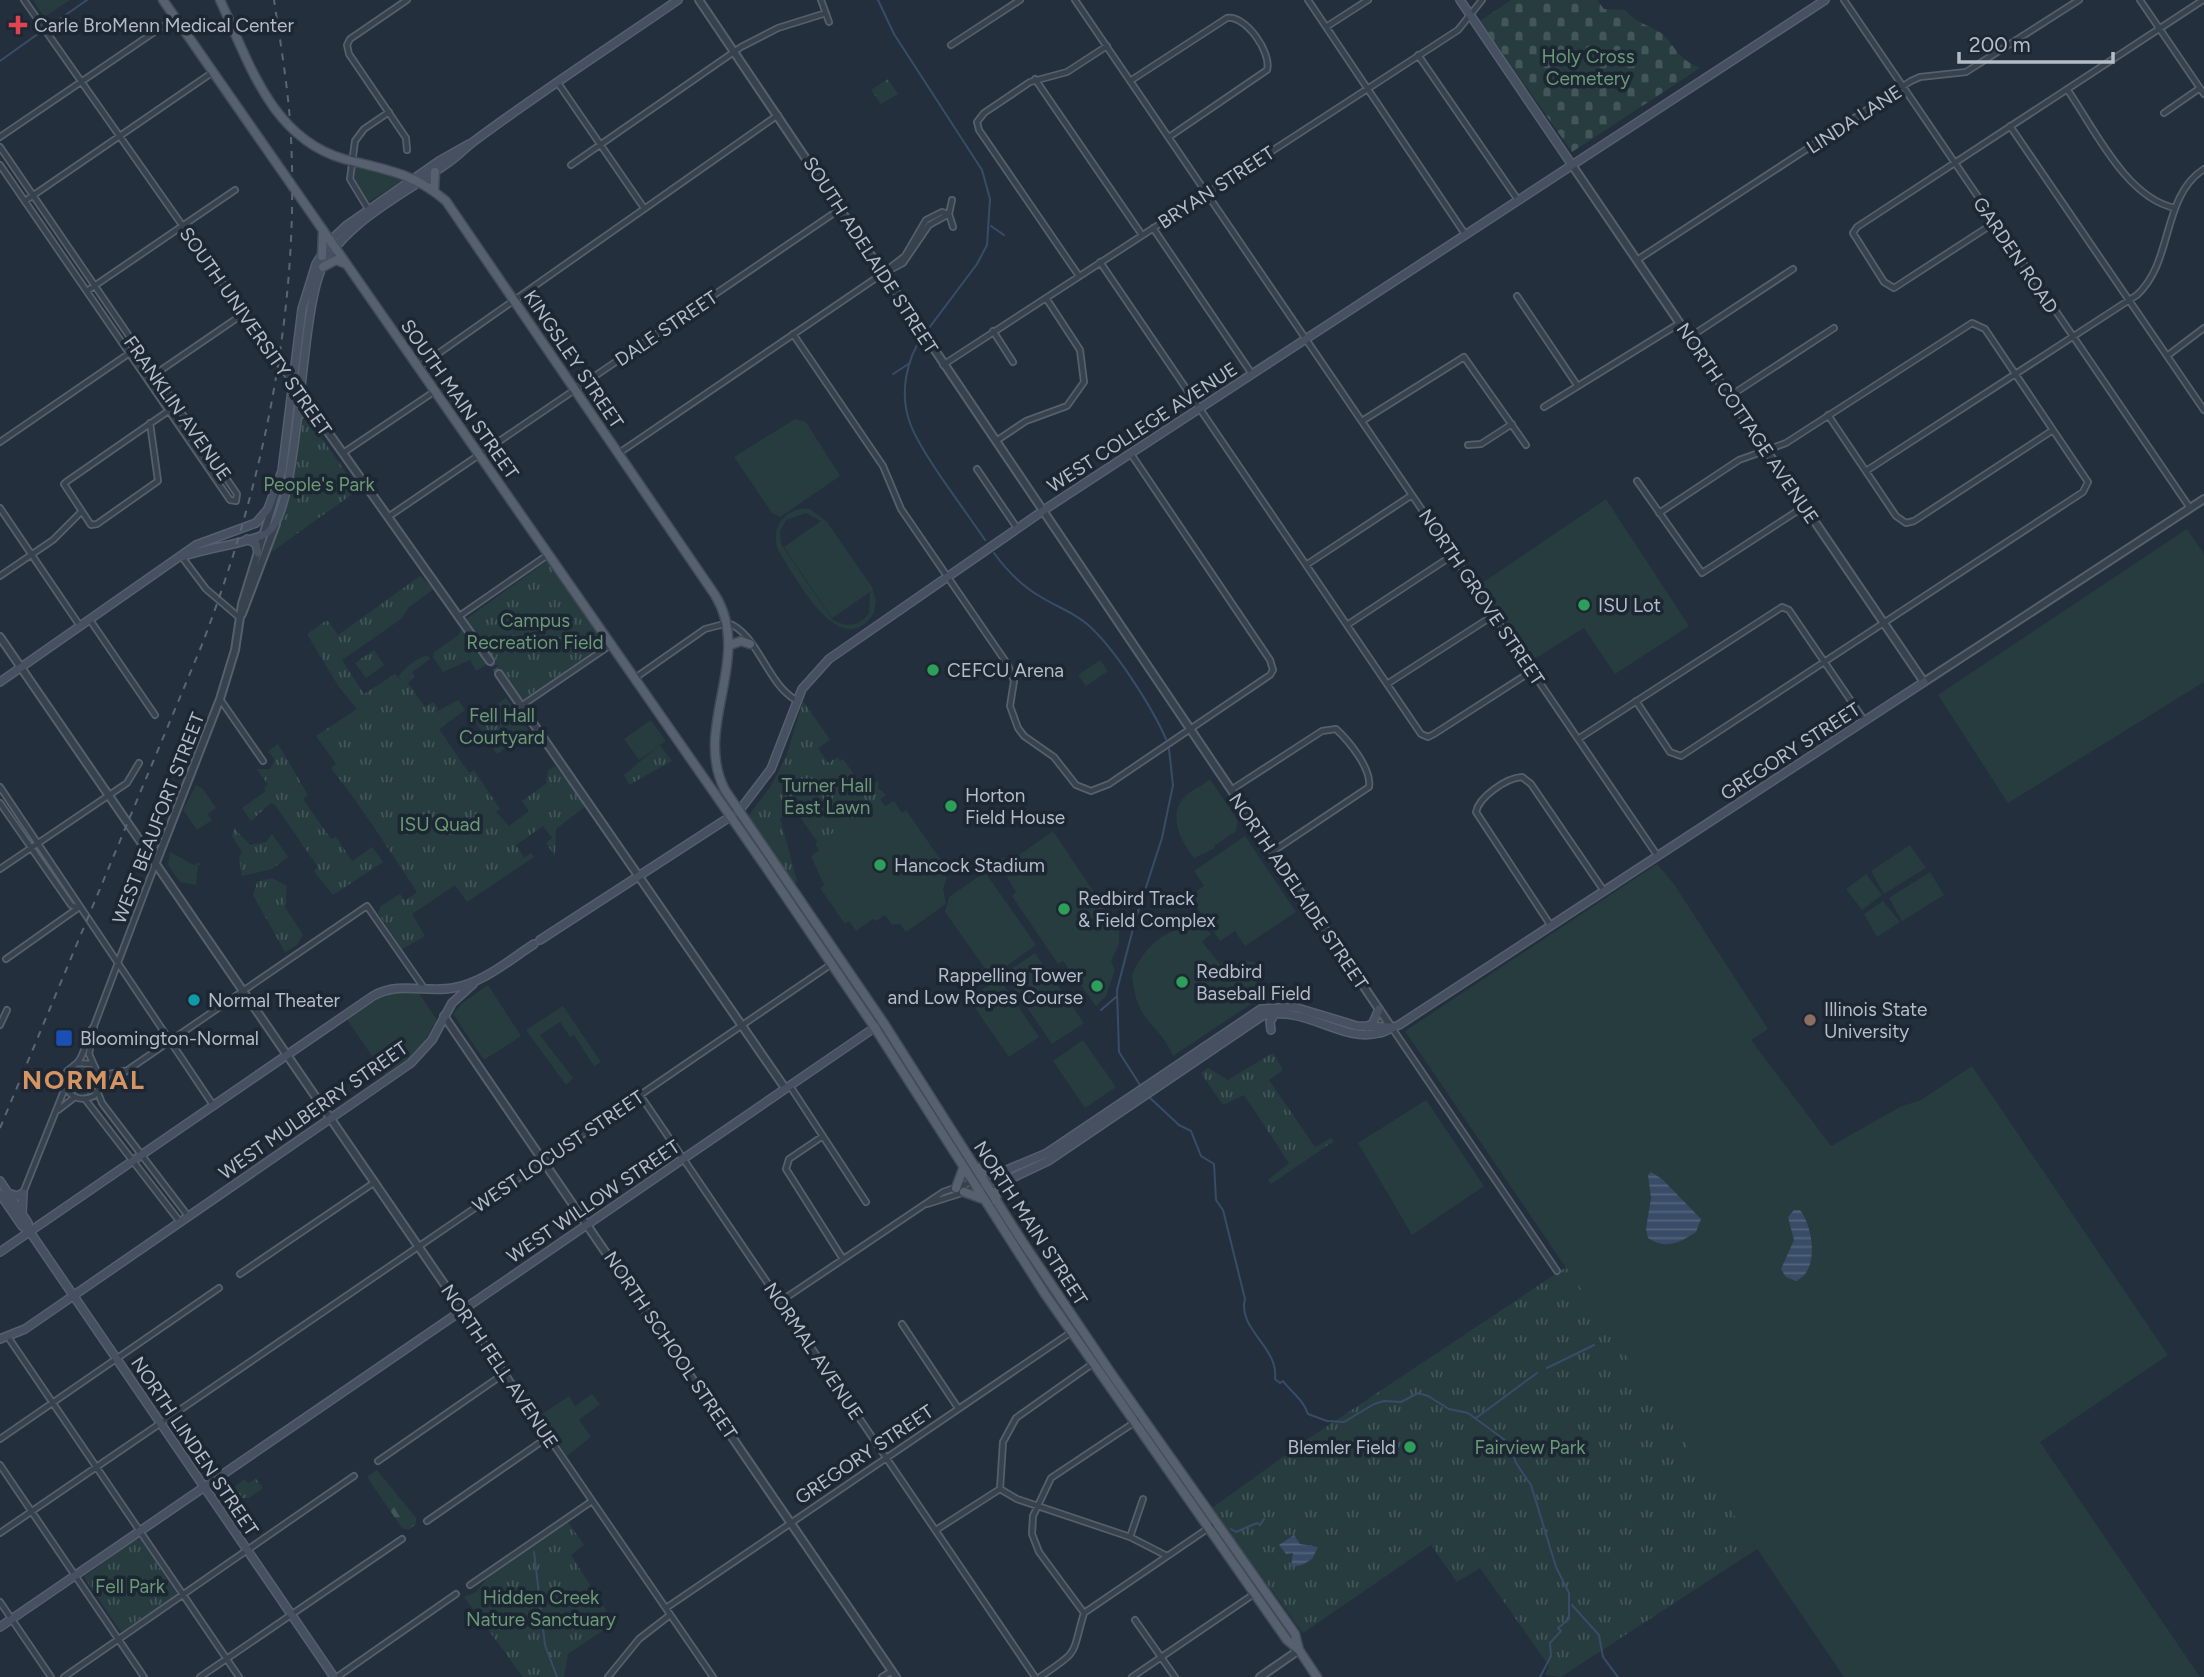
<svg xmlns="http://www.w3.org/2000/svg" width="2204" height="1677" font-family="Figtree,sans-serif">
<defs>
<pattern id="forest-firs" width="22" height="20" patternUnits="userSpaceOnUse" patternTransform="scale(1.75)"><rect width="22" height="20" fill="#263c3f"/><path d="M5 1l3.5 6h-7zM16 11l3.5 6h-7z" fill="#435659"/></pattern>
<pattern id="cemetery-stones" width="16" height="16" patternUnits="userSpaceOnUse" patternTransform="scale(1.75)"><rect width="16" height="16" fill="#263c3f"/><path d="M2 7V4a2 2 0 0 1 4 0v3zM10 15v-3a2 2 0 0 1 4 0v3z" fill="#435659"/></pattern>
<pattern id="park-tufts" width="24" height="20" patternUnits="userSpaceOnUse" patternTransform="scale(1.75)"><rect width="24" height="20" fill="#263c3f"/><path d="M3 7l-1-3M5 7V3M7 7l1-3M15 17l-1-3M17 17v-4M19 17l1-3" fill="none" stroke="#435659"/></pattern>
<pattern id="water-rules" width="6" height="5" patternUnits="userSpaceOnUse" patternTransform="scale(1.75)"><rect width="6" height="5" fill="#394c67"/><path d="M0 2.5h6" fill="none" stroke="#53647b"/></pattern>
</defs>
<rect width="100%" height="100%" fill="#242f3e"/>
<!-- green -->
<path fill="#263c3f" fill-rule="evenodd" d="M33 0H70L44 17Z
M355 166 393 173 405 179 369 202 354 181Z
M795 419 806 422 840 476 780 517 772 513 734 457Z
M1606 499 1689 626 1615 674 1584 628 1531 661 1479 585Z
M810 509 827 522 872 587 876 601 874 613C840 665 795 576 778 550 770 527 785 507 810 509ZM806 513 821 521 784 547 832 618 870 592 869 613C859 627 846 628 832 619L781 544 780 531 786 520Z
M2187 529 2204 554V682L2008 803 1938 695Z
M1100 660 1108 671 1086 686 1078 675Z
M651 720 666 741 639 760 624 739Z
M1210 779 1238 821 1236 831 1214 846 1215 848 1194 858C1179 839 1165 811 1190 792 1197 787 1204 785 1210 779Z
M196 785 203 789 216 808 208 814 212 820 197 830 183 810Z
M880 799 885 806 894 801 902 813 906 810 947 869 943 873 947 878 943 889 946 904 906 932 900 924 892 925 885 915 876 921 873 919 856 931 849 921 845 924 820 888 824 885 811 856 819 850 815 844 818 841Z
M1053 831 1119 930V944L1111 961 1115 970 1106 996 1096 1006 1063 961 1058 964 1012 896 1016 892 997 861 1004 857 1008 863Z
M1245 836 1296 912 1245 946 1235 931 1220 941 1189 896 1204 886 1194 871Z
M1910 845 1926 868 1884 894 1871 871Z
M170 852 194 865 199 862 201 866 198 865 196 885 180 882 168 865Z
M1657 864 1674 884 1768 1029 1751 1040 1831 1146 1900 1107 1921 1100 1972 1066 2168 1355 2040 1442 2200 1677H1844L1405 1031Z
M985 872 1036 945 998 972 995 969 989 974 945 912 949 897Z
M1930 872 1944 895 1902 921 1889 898Z
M1866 874 1882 895 1862 910 1846 889Z
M1883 901 1900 922 1877 937 1864 914Z
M1198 919 1211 934 1202 942 1220 964 1225 961 1231 970 1246 961 1254 962 1255 964 1251 967 1258 978 1257 1000 1173 1056C1158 1020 1137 1027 1132 975 1141 955 1152 940 1173 931 1184 927 1189 926 1198 919Z
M1035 953 1084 1023 1052 1044 1004 974Z
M999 978 1039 1037 1009 1057 969 999Z
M488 985 521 1036 484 1060 453 1014 461 1004Z
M406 991 418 992 437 1020 415 1057 387 1078 346 1018 383 996Z
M563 1006 601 1062 594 1066 574 1035 570 1037 560 1022 540 1035 573 1078 566 1085 526 1030Z
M1083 1040 1116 1087 1085 1108 1053 1061Z
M1426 1100 1484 1186 1412 1235 1358 1143Z
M592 1394 600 1404 579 1420 591 1437 567 1456 539 1416 569 1396 575 1406Z"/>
<!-- forest -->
<path fill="url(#forest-firs)" d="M377 1470 416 1518V1524L408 1530 402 1528 369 1480 368 1476Z"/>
<!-- cemetery -->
<path fill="url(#cemetery-stones)" d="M1511 0H1597L1604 9 1625 10C1638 24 1644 23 1658 31 1675 41 1672 56 1700 68L1572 152 1480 21Z"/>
<!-- park -->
<path fill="url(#park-tufts)" d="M888 79 898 94 881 104 871 90Z
M309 412 326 433 321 437 358 490 270 553 284 507 301 416Z
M548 560 602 639V646L524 699 520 698 493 660 476 671 470 660 443 672 433 657 434 652 459 635 465 620Z
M420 576 434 589 409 607 401 619 342 660 364 694 395 674 402 681 399 676C405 668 418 656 428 656L430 659 412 672 415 677 408 683 425 707 433 702 438 708 436 712 458 700 465 710 439 729 469 773 474 770 500 809 496 812 509 826 529 811 522 801 546 784 548 770 555 766 587 805 556 829 555 856 546 843 552 838 543 826 516 845 524 858 531 853 534 857 467 902 455 885 412 914 425 936 402 949 378 913 381 906 400 894 405 901 417 892C388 848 361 806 331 768L336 764 316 736 357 709 339 687 307 634 327 620 338 635Z
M374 650 384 665 366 678 355 663Z
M506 698 529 731 497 754 474 720Z
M803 701 830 740 818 748 828 763 838 757 840 761 843 759 863 787 879 781 878 788 886 795 818 843 796 811 780 818 797 881 793 884 749 819V815L771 786 786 757Z
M278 744 308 795 303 799 331 839 336 837 352 861 372 847 383 862 333 895 314 871 318 867 275 805 271 803 251 821 242 808 266 791 264 788 268 785 257 769H270L275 760 268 751Z
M660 745 672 761 629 785 624 775Z
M234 828 250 845 266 842 272 834 288 857 272 869 242 876 239 858 242 852 232 836Z
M272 878 287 886 285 907 303 935 297 945 285 952 253 895 257 882Z
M1273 1053 1283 1070 1269 1080 1315 1147 1331 1138 1334 1141 1271 1184 1268 1180 1289 1163 1244 1095 1223 1105 1201 1073 1208 1068 1228 1080Z
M67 1080a16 16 0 1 1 32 0a16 16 0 1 1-32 0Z
M1566 1267 1757 1549 1561 1677 1546 1675 1549 1666 1480 1568 1457 1582 1431 1545 1303 1633 1212 1508 1308 1439Z
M245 1479 248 1483 256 1479 263 1488 249 1498H242L234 1487Z
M568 1522 584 1545 571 1555 614 1623 568 1654 564 1677H523L464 1597 476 1592 489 1576Z
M135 1539 141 1540 177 1594 121 1632 84 1577Z"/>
<!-- water -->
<path fill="url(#water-rules)" d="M1651 1172 1662 1179 1701 1219 1696 1232C1679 1243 1666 1250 1648 1238L1646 1229 1651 1198 1648 1175Z
M1794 1210H1800C1813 1226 1820 1271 1796 1281L1786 1277 1781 1269 1794 1240 1788 1217Z
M1294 1535 1300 1544 1318 1547 1312 1559 1302 1565 1291 1567 1293 1553 1286 1554 1279 1545Z"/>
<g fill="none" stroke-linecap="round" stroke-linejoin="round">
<!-- stream -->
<path stroke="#394c67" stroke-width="2" d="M878 0 894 34 982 170 990 199 987 245 977 264 926 332
M47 28 87 0
M0 61 42 31
M991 226 1004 235
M923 336C906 359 900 393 909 420 918 450 966 511 985 540
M893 374 910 363
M994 553C1007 571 1022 586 1041 597 1057 607 1073 612 1087 624 1114 647 1152 707 1166 739
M1101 1010 1116 997
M1140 1085 1119 1052 1117 990 1135 921 1162 838 1173 785 1169 749
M1149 1097 1179 1125 1191 1131 1201 1156 1214 1164 1216 1200 1223 1210 1245 1299C1237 1329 1279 1347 1275 1379L1280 1383 1283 1381C1292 1393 1303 1399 1308 1414L1327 1421 1344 1422 1374 1404 1384 1401 1401 1402 1418 1393 1428 1396 1449 1409 1468 1413 1509 1443 1516 1463 1531 1485 1556 1567 1569 1593V1619L1558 1628 1561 1631 1550 1643 1551 1656 1540 1677
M1547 1368 1594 1345
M1476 1418 1537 1373
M1231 1529 1236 1532 1257 1523 1260 1525 1264 1519
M534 1552 545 1645 557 1677
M1572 1605 1599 1635 1603 1657 1618 1677"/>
<!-- tertiary-tunnel -->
<path stroke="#3a4453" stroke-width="6" stroke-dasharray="6 3" stroke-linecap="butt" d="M490 661 499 674"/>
<!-- minor casing -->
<g stroke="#565f6c" stroke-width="8">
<path id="minor" d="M24 0 293 383
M407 0 350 39 347 45 349 54 406 138 407 150
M821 0 829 22
M1075 0 1657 855
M1308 0 1465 234
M1844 0 2190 508
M2140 0 2204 94
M1326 27 1368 0
M951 45 1020 0
M1418 55 1518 200
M1035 79 1142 235
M1130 81 1227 18C1246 15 1272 53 1267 70L1169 137
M558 83 644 208
M2067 89C2094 128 2126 198 2175 208
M2164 113 2200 88
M2010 126 2204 410
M0 137 175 18
M0 147 237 494 236 501 230 500 0 165
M571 165 741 47 778 28 826 13
M952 200 949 214 953 227
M25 201 213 72
M370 212 350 179 355 141 364 129 389 112
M942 212 949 214 929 225 903 263 882 274 905 256 926 220Z
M1994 223 1894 288 1884 282 1853 233 1857 227 2203 0
M1153 228 1252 374
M1637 260 1911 81 1920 77 1966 72 2079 0
M1100 262 1421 734 1428 737 1434 734 1532 671
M1079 276 979 130 977 122 984 113 1030 82 1067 72 1107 46
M87 291 235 190
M1517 296 1577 385
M993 331 1013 362
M793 334 883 466 901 509 1008 665 1014 681 1010 706 1018 728 1024 736 1054 757 1076 785 1091 791 1109 784 1270 675 1273 670 1270 660 1131 454
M1690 337 1793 269
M2167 356 2204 328
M943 365 1458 30 1482 0
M419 367 778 115
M148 379 243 314
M1730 396 1834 328
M1544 407 1680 323
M1828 415 1896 516 1906 523 1914 521 2053 430
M1362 421 1464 357 1526 445
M150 423 158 481 97 524 91 525 64 484 66 482 177 405
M996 441 1026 421 1067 406 1084 382 1080 350 1046 298
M0 442 137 348
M1468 445 1481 444 1512 424
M343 453 435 391
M619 453 882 274
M977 469 1017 528
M1866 471 2137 295C2174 261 2161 197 2204 169
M1637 481 1702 573 1805 506
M0 508 80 626
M388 517 840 209
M182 557 206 589 240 618
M1306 565 1412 495
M0 576 53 540 81 512
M458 617 549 554
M90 620 155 715
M1347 625 1453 555
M635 678 705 629 728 623C758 634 767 684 796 700
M1387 684 1494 615
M220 699 263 761
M1636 701 1670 752 1681 756 2083 492 2088 482 1985 329 1972 323 1786 443 1739 460 1659 513
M521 706 612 644
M1578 739 1782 607 1789 610 1864 720
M0 787 213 1105
M1231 790 1322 731 1336 729C1349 741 1372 769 1369 787L1272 852
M0 803 71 905 78 908
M0 869 127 783 139 763
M1551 926 1476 812C1479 797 1506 778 1522 777L1531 784 1604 891
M6 959 78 908
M0 1025 7 1010
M1392 1028 1557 1271
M77 1063C87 1053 84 1037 94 1026L155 865
M93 1064 77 1063 67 1071 65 1085C70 1098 81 1102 94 1096L102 1083 89 1054 94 1027
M100 1072 109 1074 129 1070
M790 1086 866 1202
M100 1089 367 906 424 988
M98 1093 102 1103 188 1216
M640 1095 1035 1677
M85 1099 180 1222
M58 1110 75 1097
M823 1136 789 1159 786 1169 843 1259
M23 1193 65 1088
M927 1204 965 1192
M240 1274 375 1182
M781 1301 943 1192 972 1182
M462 1311 713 1677
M902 1324 958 1408
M8 1337 239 1677
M0 1439 219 1288
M378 1461 505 1373
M0 1465 144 1677
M1000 1489 1017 1499 1130 1537 1167 1556
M427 1521 548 1437
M936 1530 1000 1489 1003 1442 1016 1418 1095 1362
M0 1533 833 963
M1130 1537 1143 1499
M470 1585 592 1501
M0 1602 51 1677
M666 1608 1070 1333
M1084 1613 1039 1552 1032 1534 1033 1516 1051 1478 1141 1418
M1135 1620 1175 1677
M64 1677 354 1476
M200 1677 402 1539
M337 1677 456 1594
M608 1677 639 1639 670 1615
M882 1677 892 1671
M1040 1677C1080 1650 1071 1657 1084 1613L1213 1525
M1132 1677 1254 1594"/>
</g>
<!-- tertiary casing -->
<g stroke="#565f6c" stroke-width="10">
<path id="tertiary" d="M699 0 1391 1027
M1572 165 1924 682 2204 499
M294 384 490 661
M242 614 276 524
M0 637 462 1310
M499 674 785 1088
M155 865 220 699 235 650 242 604 276 494
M444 1016 896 1677
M1260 1677 1299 1650"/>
</g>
<!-- secondary casing -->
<g stroke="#565f6c" stroke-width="10">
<path id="secondary" d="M1460 0 1572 165
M298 416 307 409 315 412
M247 539 256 544 258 553
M182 557C204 548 253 543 268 532 300 509 299 320 321 270 344 221 407 193 449 162 458 156 465 148 473 142 540 92 610 47 678 0
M0 682 196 545 256 523 268 509 282 471 302 309 316 264 330 241 347 225 439 161 469 144
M540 940 739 811 771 769 802 689 829 659 1047 508 1825 0
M1367 1027 1373 1023 1379 1009
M1271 1030 1270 1022 1275 1013
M990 1177 1047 1153 1261 1009 1294 1007 1357 1026 1391 1027
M0 1181 28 1223 29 1231
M976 1189 1012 1178 1048 1161 1262 1016C1305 1004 1341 1043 1379 1033 1386 1032 1392 1027 1399 1025L1924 682
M8 1193 17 1196 23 1193 22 1213
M0 1194 22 1226 30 1232 334 1677
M0 1252 373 996C400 981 424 993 453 988 483 983 508 961 534 944
M0 1339 25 1329 411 1063 432 1040 452 1003 473 984
M0 1627 877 1026"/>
</g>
<!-- primary casing -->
<g stroke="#414a57" stroke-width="11">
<path id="primary" d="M163 0 763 863 875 1028 1045 1294 1287 1640 1299 1650 1317 1677
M220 0C249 62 271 138 344 159 386 170 412 172 446 201L715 595C754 658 692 727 725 790L883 1022 1022 1241 1111 1373 1295 1634 1299 1650
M434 191 435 172
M322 256 323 230
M323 267 336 260 346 264
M730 645 741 641 750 644
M976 1167 995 1176
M956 1188 963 1169
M964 1192 983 1199
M996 1201 997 1191 1004 1181"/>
</g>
<!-- minor -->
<use href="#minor" stroke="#38414e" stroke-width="4.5"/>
<!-- tertiary -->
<use href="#tertiary" stroke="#38414e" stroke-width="6"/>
<!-- secondary -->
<use href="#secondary" stroke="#465061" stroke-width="7"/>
<!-- primary -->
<use href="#primary" stroke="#56606e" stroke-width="8"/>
<!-- rail -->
<path stroke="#5a6575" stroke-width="2" stroke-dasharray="7 7" stroke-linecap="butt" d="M0 1128 201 647C265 482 302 299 290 121 287 81 280 40 274 0"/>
</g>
<!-- markers -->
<path fill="#e0444e" stroke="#1d2633" stroke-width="2.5" d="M14.5 14.5h7v7h7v7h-7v7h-7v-7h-7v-7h7z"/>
<g fill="#2e9e5b" stroke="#1d2633" stroke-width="2.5">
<circle cx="1584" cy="605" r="7"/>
<circle cx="933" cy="670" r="7"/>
<circle cx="951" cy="806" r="7"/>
<circle cx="880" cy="865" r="7"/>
<circle cx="1064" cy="909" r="7"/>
<circle cx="1182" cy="982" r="7"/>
<circle cx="1097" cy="986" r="7"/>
<circle cx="1410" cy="1447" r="7"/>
</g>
<circle fill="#0f9aa8" stroke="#1d2633" stroke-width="2.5" cx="194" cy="1000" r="7"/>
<circle fill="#8d6e63" stroke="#1d2633" stroke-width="2.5" cx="1810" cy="1020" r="7"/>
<rect fill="#1a4fb4" stroke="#1d2633" stroke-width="2.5" x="55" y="1029" width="18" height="18" rx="3.5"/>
<g text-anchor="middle" stroke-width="7" stroke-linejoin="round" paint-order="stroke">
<!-- poi labels -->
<g font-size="19" fill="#b4bcc9" stroke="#1d2633" text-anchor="start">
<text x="34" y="32">Carle BroMenn Medical Center</text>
<text x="1598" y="612">ISU Lot</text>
<text x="947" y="677">CEFCU Arena</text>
<text x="965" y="802">Horton<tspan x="965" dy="22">Field House</tspan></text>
<text x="894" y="872">Hancock Stadium</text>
<text x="1078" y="905">Redbird Track<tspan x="1078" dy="22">&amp; Field Complex</tspan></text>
<text x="1196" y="978">Redbird<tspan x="1196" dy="22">Baseball Field</tspan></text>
<text x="1083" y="982" text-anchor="end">Rappelling Tower<tspan x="1083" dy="22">and Low Ropes Course</tspan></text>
<text x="208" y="1007">Normal Theater</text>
<text x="1824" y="1016">Illinois State<tspan x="1824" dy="22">University</tspan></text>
<text x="80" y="1045">Bloomington-Normal</text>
<text x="1396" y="1454" text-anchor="end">Blemler Field</text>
</g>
<!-- park labels -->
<g font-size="19" fill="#6b9a76" stroke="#1d2633">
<text x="1588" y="63">Holy Cross<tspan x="1588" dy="22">Cemetery</tspan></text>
<text x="319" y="491">People's Park</text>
<text x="535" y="627">Campus<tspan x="535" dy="22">Recreation Field</tspan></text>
<text x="502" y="722">Fell Hall<tspan x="502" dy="22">Courtyard</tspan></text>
<text x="827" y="792">Turner Hall<tspan x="827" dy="22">East Lawn</tspan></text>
<text x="440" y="831">ISU Quad</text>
<text x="1530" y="1454">Fairview Park</text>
<text x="130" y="1593">Fell Park</text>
<text x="541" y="1604">Hidden Creek<tspan x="541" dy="22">Nature Sanctuary</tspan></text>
</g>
<!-- street labels -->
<g font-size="19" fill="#b4bcc9" stroke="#1d2633">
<text transform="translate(1854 119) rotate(-33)" y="7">LINDA LANE</text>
<text transform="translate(1216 187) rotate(-33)" y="7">BRYAN STREET</text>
<text transform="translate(871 255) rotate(57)" y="7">SOUTH ADELAIDE STREET</text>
<text transform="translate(2016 255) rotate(56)" y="7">GARDEN ROAD</text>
<text transform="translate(666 328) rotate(-34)" y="7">DALE STREET</text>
<text transform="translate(256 331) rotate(55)" y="7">SOUTH UNIVERSITY STREET</text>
<text transform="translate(574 359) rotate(56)" y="7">KINGSLEY STREET</text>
<text transform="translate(460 399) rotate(55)" y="7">SOUTH MAIN STREET</text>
<text transform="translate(178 408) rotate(55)" y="7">FRANKLIN AVENUE</text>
<text transform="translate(1748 423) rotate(56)" y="7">NORTH COTTAGE AVENUE</text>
<text transform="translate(1142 427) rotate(-33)" y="7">WEST COLLEGE AVENUE</text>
<text transform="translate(1482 597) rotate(56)" y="7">NORTH GROVE STREET</text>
<text transform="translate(1790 751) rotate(-33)" y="7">GREGORY STREET</text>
<text transform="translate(158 818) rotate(-69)" y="7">WEST BEAUFORT STREET</text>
<text transform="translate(1299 891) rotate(56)" y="7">NORTH ADELAIDE STREET</text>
<text transform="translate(313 1110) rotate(-35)" y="7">WEST MULBERRY STREET</text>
<text transform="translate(558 1151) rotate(-34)" y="7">WEST LOCUST STREET</text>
<text transform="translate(593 1201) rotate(-34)" y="7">WEST WILLOW STREET</text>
<text transform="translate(1031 1223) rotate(57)" y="7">NORTH MAIN STREET</text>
<text transform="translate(671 1345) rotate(56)" y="7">NORTH SCHOOL STREET</text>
<text transform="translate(814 1351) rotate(56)" y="7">NORMAL AVENUE</text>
<text transform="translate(500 1366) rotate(56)" y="7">NORTH FELL AVENUE</text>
<text transform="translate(195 1446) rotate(56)" y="7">NORTH LINDEN STREET</text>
<text transform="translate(864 1454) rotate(-34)" y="7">GREGORY STREET</text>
</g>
<!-- district labels -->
<g font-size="26" font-weight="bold" letter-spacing="2" fill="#d59563" stroke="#1d2633">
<text x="84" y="1089">NORMAL</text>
</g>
</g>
<!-- scale -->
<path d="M1959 52v10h154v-10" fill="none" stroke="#b4bcc9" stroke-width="3.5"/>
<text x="1969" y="52" font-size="21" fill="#b4bcc9" stroke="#1d2633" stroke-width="5" paint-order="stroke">200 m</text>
</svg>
